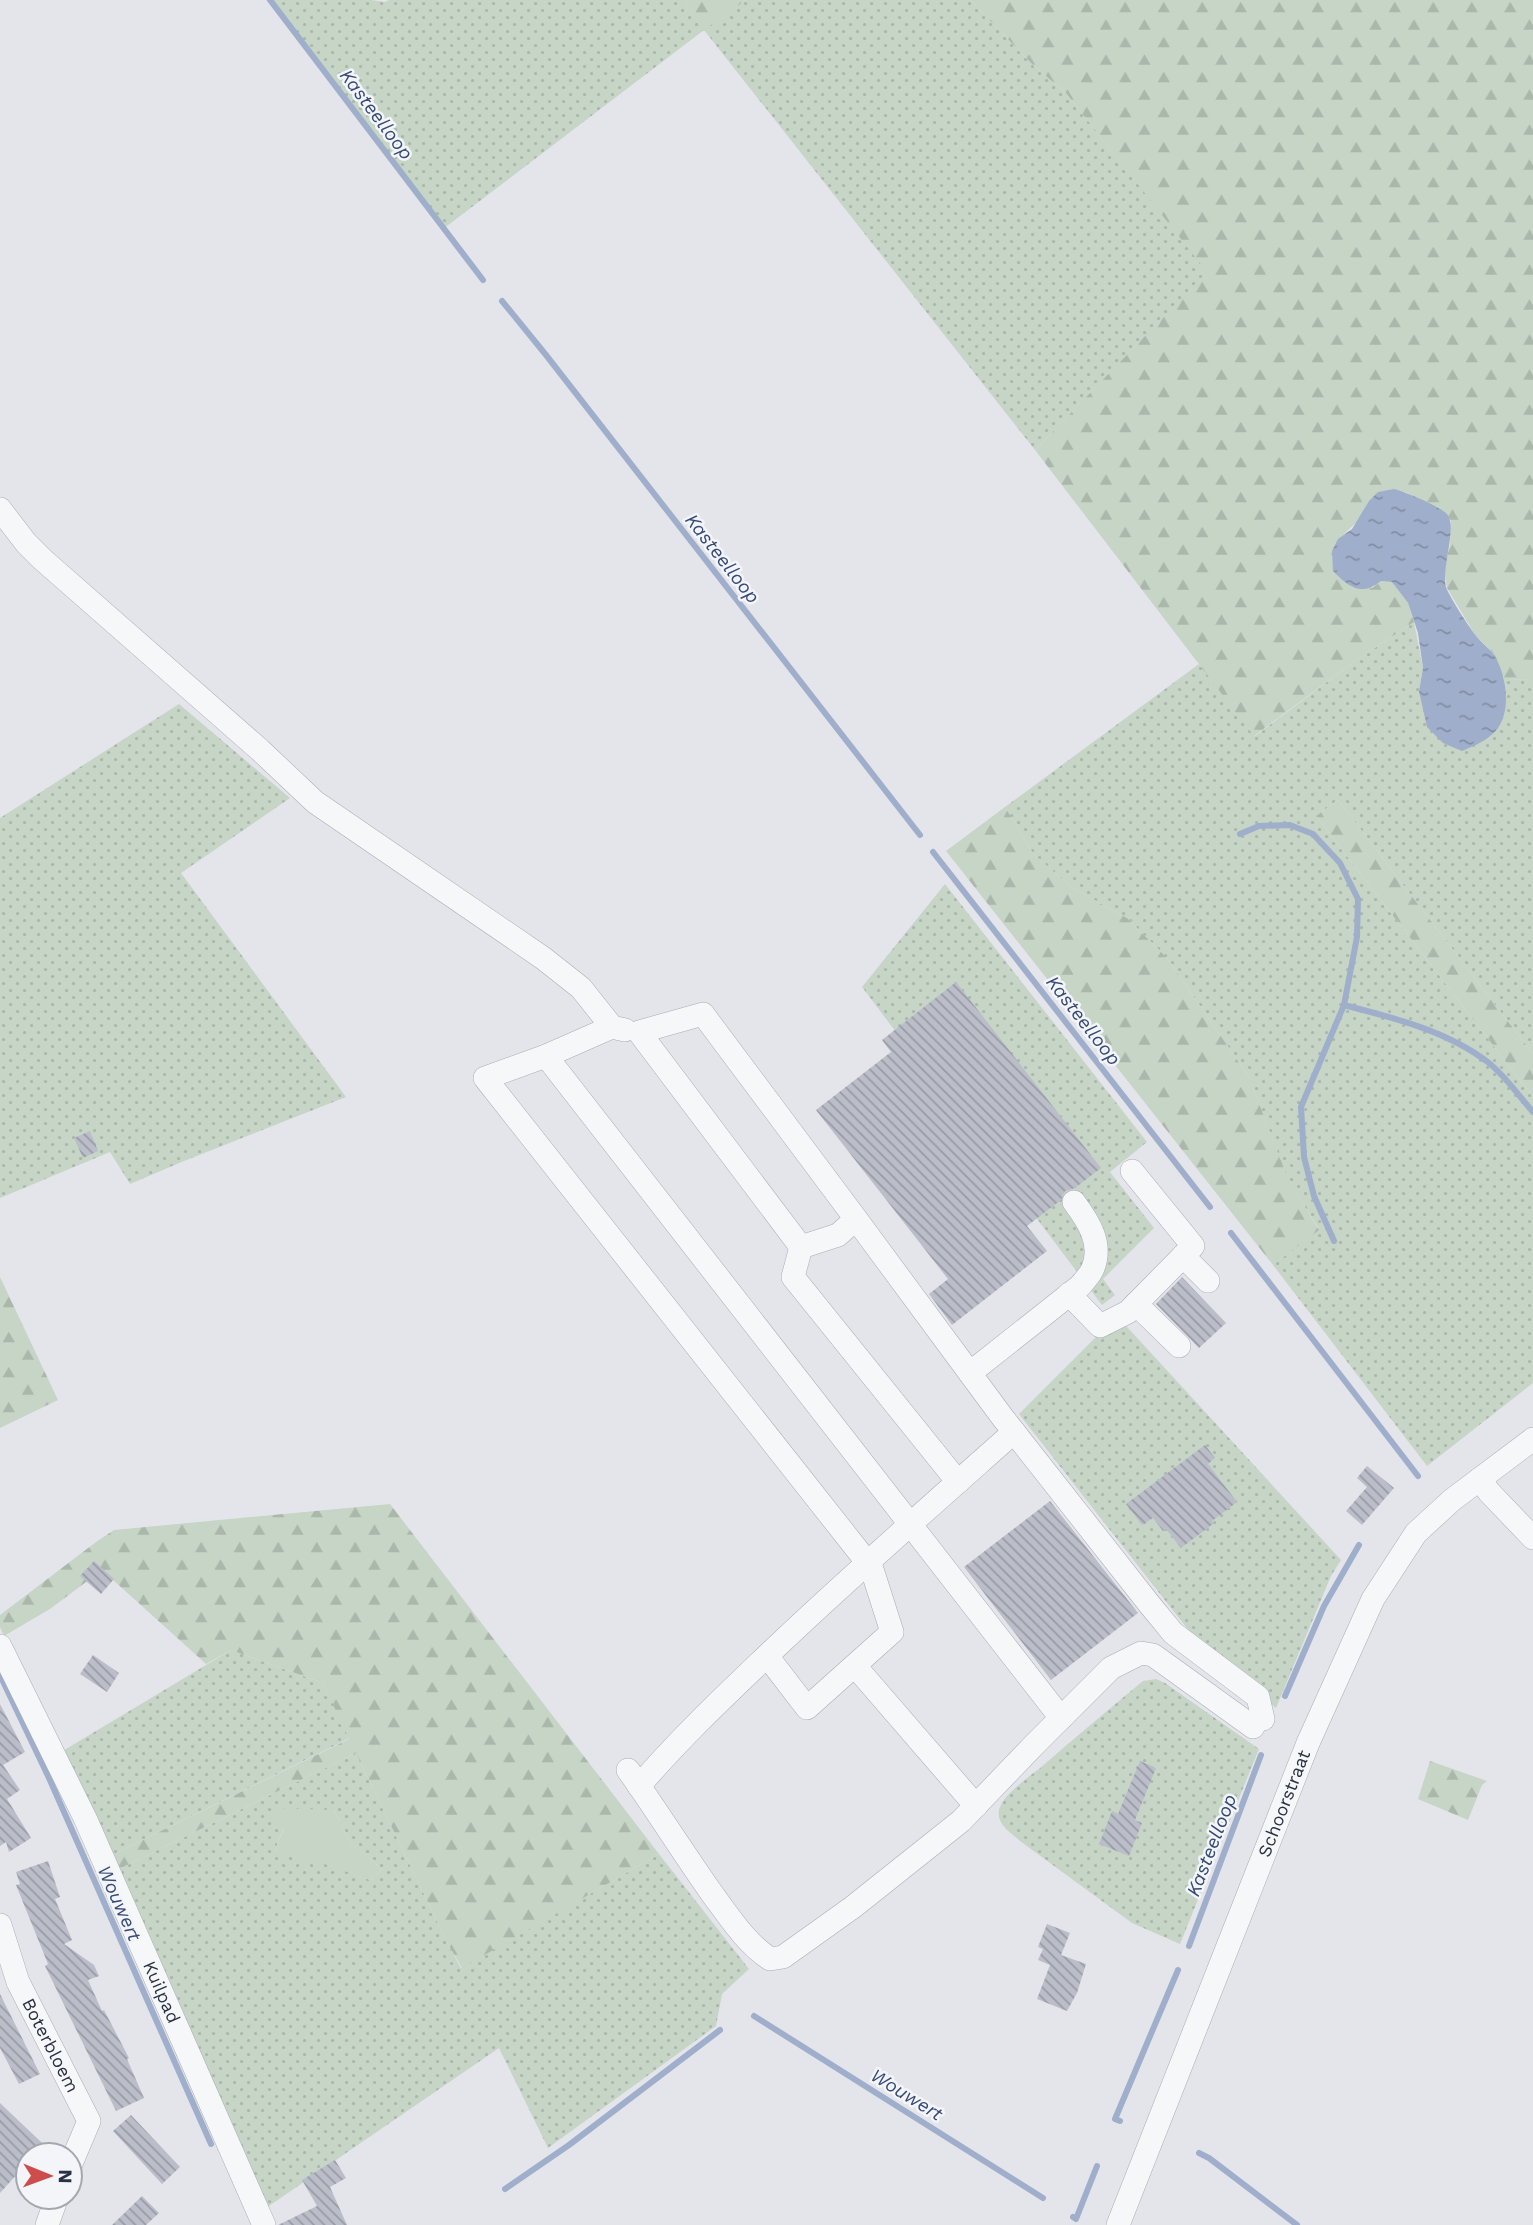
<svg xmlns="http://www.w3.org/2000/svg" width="1533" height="2225" font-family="'Work Sans',sans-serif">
<defs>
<pattern id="grass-dots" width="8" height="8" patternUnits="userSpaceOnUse" patternTransform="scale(1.75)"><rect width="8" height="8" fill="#c6d5c5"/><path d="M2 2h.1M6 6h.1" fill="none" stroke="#aab7aa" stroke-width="1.8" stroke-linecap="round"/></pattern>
<pattern id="forest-firs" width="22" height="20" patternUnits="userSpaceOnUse" patternTransform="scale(1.75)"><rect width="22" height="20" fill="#c6d5c5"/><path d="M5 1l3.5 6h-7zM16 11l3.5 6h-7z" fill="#aab7aa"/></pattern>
<pattern id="water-ripples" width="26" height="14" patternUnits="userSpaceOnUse" patternTransform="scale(1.75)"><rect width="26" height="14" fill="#9faeca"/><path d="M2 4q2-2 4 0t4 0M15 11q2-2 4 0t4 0" fill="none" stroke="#828ea6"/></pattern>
<pattern id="building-back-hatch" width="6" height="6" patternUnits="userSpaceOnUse" patternTransform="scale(1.75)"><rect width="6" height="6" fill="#bbbec9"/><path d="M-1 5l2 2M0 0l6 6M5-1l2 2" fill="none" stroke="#989ba5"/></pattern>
</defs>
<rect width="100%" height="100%" fill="#e4e5eb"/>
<!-- grass -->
<path fill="url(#grass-dots)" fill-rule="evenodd" d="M272 0H371L385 2 389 0H684L704 29 746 0H970L1034 66 1066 93 1208 272 1035 450 704 30 443 229Z
M1414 622 1423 668 1419 691 1505 710 1504 679 1533 680V1054L1338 800 1316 816 1533 1097V1383L1427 1466 1273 1265 1319 1229 1288 1180 1249 1077 1167 958 1127 918 1074 889 1034 855 1005 807 1199 664 1255 736 1355 661Z
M179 704 290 798 181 873 346 1097 184 1161 130 1184 110 1152 0 1198V818Z
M945 884 1147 1142 1110 1172 1154 1228 1103 1279 1115 1295 1102 1305 862 987Z
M1117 1316 1341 1560 1331 1576 1276 1708 1204 1650 1019 1414Z
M231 1650 323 1683 350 1738 110 1856 61 1752Z
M1156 1679 1165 1683 1259 1749 1180 1944 1132 1923 1020 1841C1010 1832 994 1823 1000 1807 1004 1795 1028 1777 1039 1769 1073 1739 1108 1710 1143 1681Z
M356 1753 449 1946 461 1968 659 1854 749 1969 722 1994 716 2026 548 2148 499 2048 266 2208 117 1870ZM334 1810 351 1844 382 1869 370 1880 319 1861 317 1865 275 1850 284 1827Z"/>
<!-- forest -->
<path fill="url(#forest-firs)" d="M684 0H746L704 30Z
M970 0H1533V680L1504 679 1493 653 1475 635 1447 588 1444 569 1450 545 1451 521 1446 513 1405 492C1378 508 1347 523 1332 551L1372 588 1381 581 1392 582 1408 603 1414 622 1355 661 1254 736 1035 450 1207 272 1066 93 1034 66Z
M1338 800 1533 1054V1097L1316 816Z
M1005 807 1034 855 1074 889 1127 918 1167 958 1249 1077 1288 1179 1319 1230 1273 1265 946 851Z
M0 1277 58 1400 0 1428Z
M390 1504 659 1854 462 1968 449 1946 356 1753 117 1870 110 1856 349 1739 323 1683 231 1650 206 1664 102 1570 50 1609 4 1636 0 1627V1615L96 1542 114 1530Z
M1430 1761 1487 1781 1482 1785 1468 1820 1418 1799Z"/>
<!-- pitch -->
<path fill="#c6d5c5" d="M277 1808 334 1810 351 1844 382 1869 370 1880 319 1862 317 1866 275 1850 284 1828 271 1819Z"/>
<!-- water -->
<path fill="url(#water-ripples)" d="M1394 489C1406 492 1439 506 1447 514 1458 526 1441 568 1446 587 1449 596 1470 629 1477 637 1481 642 1487 647 1492 652 1506 671 1512 708 1498 728 1489 740 1476 745 1462 751L1443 743 1427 727 1419 691 1423 668 1418 633 1408 603 1392 582 1381 581C1361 597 1349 587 1333 571L1332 551 1338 539 1352 529 1369 501 1378 492Z"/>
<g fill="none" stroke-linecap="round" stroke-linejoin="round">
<!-- stream -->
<path stroke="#9faeca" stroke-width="6" d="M270 0 483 280
M502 301 546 355 920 835
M1240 834 1259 826 1290 825 1313 834 1340 863 1358 899 1357 937 1344 1005 1301 1107 1304 1157 1314 1196 1334 1241
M933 852 1210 1207
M1344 1005C1394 1018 1448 1031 1489 1063 1506 1077 1519 1096 1533 1112
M1231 1233 1418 1476
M0 1675 49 1778 211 2144
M1285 1696 1324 1606 1359 1545
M1189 1946 1261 1755
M754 2016 1043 2198
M1120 2121 1115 2119 1178 1970
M1199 2153 1209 2158 1297 2225
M505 2189 569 2145 720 2030
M1073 2217 1076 2219 1097 2166"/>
</g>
<!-- building -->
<path fill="url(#building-back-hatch)" d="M956 982 1101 1168 1075 1188 1065 1191 1061 1200 1027 1226 1047 1251 952 1325 929 1294 948 1279 816 1110 891 1052 882 1040Z
M90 1131 98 1151 83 1158 74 1138Z
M1182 1277 1226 1323 1199 1348 1156 1304Z
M1205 1445 1215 1458 1208 1464 1237 1502 1212 1521 1213 1524 1181 1548 1166 1529 1163 1531 1153 1518 1142 1525 1126 1504Z
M1367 1466 1394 1488 1362 1525 1346 1511 1367 1487 1357 1478Z
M1050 1501 1138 1613 1051 1680 964 1567Z
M94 1561 114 1579 101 1594 80 1576Z
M93 1655 119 1673 107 1692 80 1674Z
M0 1704 25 1752 3 1765 20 1790 7 1799 31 1838 9 1852 6 1842 0 1846Z
M1140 1761 1156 1768 1135 1820 1142 1823 1129 1856 1099 1844 1112 1811 1118 1814Z
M48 1861 60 1897 55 1899 72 1940 64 1944 94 1965 99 1976 88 1980 102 2011 104 2010 129 2058 127 2059 144 2098 116 2111 45 1966 48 1964 16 1885 20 1884 16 1872Z
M1047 1924 1070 1933 1061 1955 1086 1964 1077 1993 1067 2011 1037 1999 1050 1965 1038 1960 1043 1949 1038 1947Z
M0 1994 40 2074 19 2084 0 2048Z
M0 2103 43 2144 34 2155H28V2162L0 2193Z
M131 2115 180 2167 162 2184 113 2131Z
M335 2160 346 2178 330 2187 347 2225H278L317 2206 302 2180Z
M142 2196 159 2213 146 2225H112Z"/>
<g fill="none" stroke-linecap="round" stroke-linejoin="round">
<!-- minor casing -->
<g stroke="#a9abb6" stroke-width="24">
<g id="minor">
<path d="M0 509 26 543 42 559 260 750 315 802 543 958 581 988 612 1027"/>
<path d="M625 1030 612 1027 546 1056 485 1078 867 1562"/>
<path d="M546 1056 1061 1718"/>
<path d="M856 1219 838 1235 801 1247 639 1032 703 1014 856 1219 1003 1418 1150 1605 1173 1633 1258 1697 1263 1719"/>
<path d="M801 1247 793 1277 958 1482"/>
<path d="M1183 1256 1208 1281"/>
<path d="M1069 1294 1100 1326 1128 1312 1193 1246 1132 1171"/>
<path d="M1136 1304 1179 1346"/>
<path d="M970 1373 1080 1286C1084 1281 1091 1274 1093 1268 1103 1243 1088 1221 1074 1202"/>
<path d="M1480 1479 1489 1492 1533 1538"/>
<path id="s1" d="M0 1646 85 1818 264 2225"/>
<path d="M767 1656 807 1708 892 1632 869 1560"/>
<path d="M855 1666 976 1806"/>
<path d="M628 1770C657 1811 684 1854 713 1895 730 1918 746 1943 770 1959L783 1957 853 1907 961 1821 1034 1745 1111 1668 1141 1653 1153 1655 1253 1727"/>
<path d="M639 1786C681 1737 727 1694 773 1650 852 1575 933 1504 1014 1432"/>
<path id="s2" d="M0 1925 18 1982 89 2121 70 2166"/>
<path d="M47 2225 57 2197"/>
<path id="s3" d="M1118 2225 1308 1743 1373 1599 1416 1533 1452 1500 1533 1439"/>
</g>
</g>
<!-- minor -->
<use href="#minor" stroke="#f6f7f9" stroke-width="23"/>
</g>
<g text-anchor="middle" stroke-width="5" stroke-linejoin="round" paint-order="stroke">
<!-- street labels -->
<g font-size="18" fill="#2b3144" stroke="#f3f5f8">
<text dy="6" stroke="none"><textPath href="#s3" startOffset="453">Schoorstraat</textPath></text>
<text dy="6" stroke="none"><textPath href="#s1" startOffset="382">Kuilpad</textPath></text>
<text dy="6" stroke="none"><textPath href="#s2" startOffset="131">Boterbloem</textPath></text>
</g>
<!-- water labels -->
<g font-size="19" font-style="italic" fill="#364977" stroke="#f3f5f8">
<text transform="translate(377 114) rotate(53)" y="7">Kasteelloop</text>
<text transform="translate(723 558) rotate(52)" y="7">Kasteelloop</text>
<text transform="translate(1084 1020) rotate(52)" y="7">Kasteelloop</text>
<text transform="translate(1211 1845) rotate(-69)" y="7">Kasteelloop</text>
<text transform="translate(120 1903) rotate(66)" y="7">Wouwert</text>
<text transform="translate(907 2094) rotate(32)" y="7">Wouwert</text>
</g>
</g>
<!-- north arrow -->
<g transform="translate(49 2176) rotate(91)"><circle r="33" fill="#f3f5f8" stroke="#a3a7b0" stroke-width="2"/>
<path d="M0-5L12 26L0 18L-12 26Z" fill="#cd4c4c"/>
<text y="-10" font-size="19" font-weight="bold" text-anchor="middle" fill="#2b3144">N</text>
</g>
</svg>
